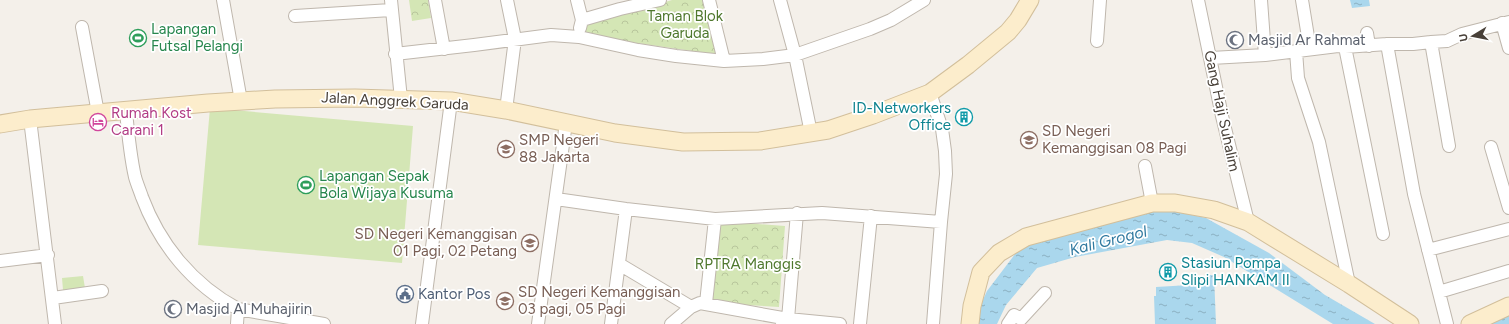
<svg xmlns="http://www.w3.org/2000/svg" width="1509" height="324" font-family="Figtree,sans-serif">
<defs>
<pattern id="forest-crowns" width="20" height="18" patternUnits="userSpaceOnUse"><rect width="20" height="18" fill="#d4e6b5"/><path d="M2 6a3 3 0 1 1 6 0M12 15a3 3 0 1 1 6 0" fill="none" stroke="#b8c69c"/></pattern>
<pattern id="water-ripples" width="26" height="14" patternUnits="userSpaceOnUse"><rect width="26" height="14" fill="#aad7ed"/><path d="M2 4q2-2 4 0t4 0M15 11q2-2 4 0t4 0" fill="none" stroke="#8cb0c1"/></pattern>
</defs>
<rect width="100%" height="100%" fill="#f4f0ea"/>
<!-- forest -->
<path fill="url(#forest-crowns)" d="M409 0H428L431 18 412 21Z
M672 0H706L720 55 581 35 584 21 618 16Z
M718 221 785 226 779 307 712 303Z"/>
<!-- pitch -->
<path fill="#d4e6b5" d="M210 108 413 126 402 263 198 245Z
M83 276 85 288 63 290 62 278Z"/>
<!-- water -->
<path fill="url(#water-ripples)" d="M1350 0H1369L1370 6 1352 8Z
M1164 209 1206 218 1269 253 1325 295 1375 324H1333L1224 257 1192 243 1167 240 1075 257 1037 268 1006 305 997 324H972L987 291 1028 237Z
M1206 275H1214L1216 324H1155L1154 296H1156V287L1206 284Z
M1509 308V324H1475Z"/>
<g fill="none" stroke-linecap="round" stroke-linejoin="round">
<!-- street casing -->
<g stroke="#bfb7ad" stroke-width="14">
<path id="street" d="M223 0 241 101
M391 0 401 99
M435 0 444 49
M577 0 582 20 580 28
M709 0 724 61
M780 0 795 55 811 133
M1198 0 1222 116 1248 222
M1261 0 1265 55
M1302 0 1310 49
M295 16 391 10
M582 20 620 9 660 0
M1502 23 1509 48
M82 27 98 113
M1367 33 1369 46
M1097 41 1100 0
M1431 42 1449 146
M1387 44 1414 194 1447 324
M1345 47 1383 234
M1296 51 1298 78 1319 142 1349 284
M395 54 474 45 551 35 579 37 638 50 676 56 724 61 763 59 795 55 870 29 891 20 924 0
M1211 58 1265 55 1338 46 1345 47 1387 44H1413L1431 42 1447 41 1462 34 1509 22
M930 93 942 129 945 151 946 174 941 222 933 324
M506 110 515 39 507 0
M126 111C128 133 130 155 135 177 137 184 140 191 142 197 160 245 193 285 238 309L324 324
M30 119 55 324
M1491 147 1509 208
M1145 166 1152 203
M556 199 626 209 715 219 822 213 941 222
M1428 250 1509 229
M0 261 48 255
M619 264 691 307
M1439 292 1509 271
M53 298 102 291
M706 303 715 219
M237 324 238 309
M422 324 451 101
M538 324 566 123
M611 324 626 209
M671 324 691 307 700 303 788 319 840 324
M782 324 788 319 797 213
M860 324 871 216
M1008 324 1014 315 1021 319 1045 293"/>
</g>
<!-- secondary casing -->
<g stroke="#d2bf9b" stroke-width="19">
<path id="secondary" d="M0 124 30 119 208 103 275 99 355 98 451 101 506 110 615 133 683 142 760 141 828 130 873 115 930 93 968 65 1008 32 1018 20 1030 0
M970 324 972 306 981 272 999 253 1026 237 1152 203H1175L1214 210 1248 222 1349 284 1410 324
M1470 324 1509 306"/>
</g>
<!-- street -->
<use href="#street" stroke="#fff" stroke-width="12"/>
<!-- secondary -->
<use href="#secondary" stroke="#fcedcc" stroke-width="17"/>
</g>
<!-- icons -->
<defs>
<g id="stadium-ring" transform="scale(0.9)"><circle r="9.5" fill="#fff" stroke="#2e9e5b" stroke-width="1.5"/><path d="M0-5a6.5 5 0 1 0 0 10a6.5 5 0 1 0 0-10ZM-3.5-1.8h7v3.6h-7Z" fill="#2e9e5b"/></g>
<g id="mosque-ring" transform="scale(0.9)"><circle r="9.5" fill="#fff" stroke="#6b7280" stroke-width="1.5"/><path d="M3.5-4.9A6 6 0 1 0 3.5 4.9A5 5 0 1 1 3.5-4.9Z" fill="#6b7280"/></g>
<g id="building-ring" transform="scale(0.9)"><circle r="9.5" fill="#fff" stroke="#0f9aa8" stroke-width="1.5"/><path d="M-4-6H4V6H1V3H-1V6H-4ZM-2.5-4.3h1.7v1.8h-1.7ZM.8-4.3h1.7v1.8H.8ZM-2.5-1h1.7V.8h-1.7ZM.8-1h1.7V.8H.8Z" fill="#0f9aa8"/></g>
<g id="hotel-ring" transform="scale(0.9)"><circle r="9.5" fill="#fff" stroke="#d1479c" stroke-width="1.5"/><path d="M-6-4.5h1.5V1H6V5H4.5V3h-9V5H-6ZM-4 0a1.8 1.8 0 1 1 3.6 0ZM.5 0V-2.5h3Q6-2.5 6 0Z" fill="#d1479c"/></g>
<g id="school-ring" transform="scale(0.9)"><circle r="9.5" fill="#fff" stroke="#8d6e63" stroke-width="1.5"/><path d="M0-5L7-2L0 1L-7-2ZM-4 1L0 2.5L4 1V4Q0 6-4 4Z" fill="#8d6e63"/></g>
<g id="civic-ring" transform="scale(0.9)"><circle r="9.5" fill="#fff" stroke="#5c6f8a" stroke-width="1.5"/><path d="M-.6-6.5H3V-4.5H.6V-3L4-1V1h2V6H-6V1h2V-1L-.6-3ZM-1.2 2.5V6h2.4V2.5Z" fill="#5c6f8a"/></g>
</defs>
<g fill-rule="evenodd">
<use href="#stadium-ring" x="138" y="38"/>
<use href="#mosque-ring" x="1235" y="40"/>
<use href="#building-ring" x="964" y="117"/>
<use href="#hotel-ring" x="98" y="122"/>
<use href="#school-ring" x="1029" y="140"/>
<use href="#school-ring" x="506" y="149"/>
<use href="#stadium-ring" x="306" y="185"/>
<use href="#school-ring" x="530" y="243"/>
<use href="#building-ring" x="1168" y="272"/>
<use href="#civic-ring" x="405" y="294"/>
<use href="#school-ring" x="505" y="301"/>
<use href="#mosque-ring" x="173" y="309"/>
</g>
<g text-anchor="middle" stroke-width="3.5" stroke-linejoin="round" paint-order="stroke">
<!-- park labels -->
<g font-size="15" fill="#4f782d" stroke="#fff">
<text x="685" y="21">Taman Blok<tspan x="685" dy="17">Garuda</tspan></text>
<text x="748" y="269">RPTRA Manggis</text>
</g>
<!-- leisure labels -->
<g font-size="15" fill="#27864d" stroke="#fff" text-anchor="start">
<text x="151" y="34">Lapangan<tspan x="151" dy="17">Futsal Pelangi</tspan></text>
<text x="319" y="181">Lapangan Sepak<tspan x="319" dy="17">Bola Wijaya Kusuma</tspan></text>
</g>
<!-- worship labels -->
<g font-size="15" fill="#5b616d" stroke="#fff" text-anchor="start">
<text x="1248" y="45">Masjid Ar Rahmat</text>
<text x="186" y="314">Masjid Al Muhajirin</text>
</g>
<!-- street labels -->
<g font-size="15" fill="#484038" stroke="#fff">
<text transform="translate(395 101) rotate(3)" y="5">Jalan Anggrek Garuda</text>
<text transform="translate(1222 111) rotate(78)" y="5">Gang Haji Suhalim</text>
</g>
<!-- culture labels -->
<g font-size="15" fill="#0d838f" stroke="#fff" text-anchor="end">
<text x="951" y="113">ID-Networkers<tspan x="951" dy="17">Office</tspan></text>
<text x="1181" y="268" text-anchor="start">Stasiun Pompa<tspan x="1181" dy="17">Slipi HANKAM II</tspan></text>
</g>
<!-- hotel labels -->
<g font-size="15" fill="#b23c85" stroke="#fff" text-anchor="start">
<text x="111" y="118">Rumah Kost<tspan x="111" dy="17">Carani 1</tspan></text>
</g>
<!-- education labels -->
<g font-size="15" fill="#785e54" stroke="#fff" text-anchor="start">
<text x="1042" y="136">SD Negeri<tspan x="1042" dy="17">Kemanggisan 08 Pagi</tspan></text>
<text x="519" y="145">SMP Negeri<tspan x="519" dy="17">88 Jakarta</tspan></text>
<text x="517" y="239" text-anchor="end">SD Negeri Kemanggisan<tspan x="517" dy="17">01 Pagi, 02 Petang</tspan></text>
<text x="518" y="297">SD Negeri Kemanggisan<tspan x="518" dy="17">03 pagi, 05 Pagi</tspan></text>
</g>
<!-- service labels -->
<g font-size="15" fill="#4e5e75" stroke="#fff" text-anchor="start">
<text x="418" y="299">Kantor Pos</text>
</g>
<!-- water labels -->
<g font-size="16" font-style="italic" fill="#317aa0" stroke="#fff">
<text transform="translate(1108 240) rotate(-14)" y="6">Kali Grogol</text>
</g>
</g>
<!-- north arrow -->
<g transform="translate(1473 36) rotate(260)" stroke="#ffffff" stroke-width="3" paint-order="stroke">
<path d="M0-3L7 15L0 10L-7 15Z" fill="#484038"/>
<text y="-6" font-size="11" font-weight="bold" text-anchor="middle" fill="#484038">U</text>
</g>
</svg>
